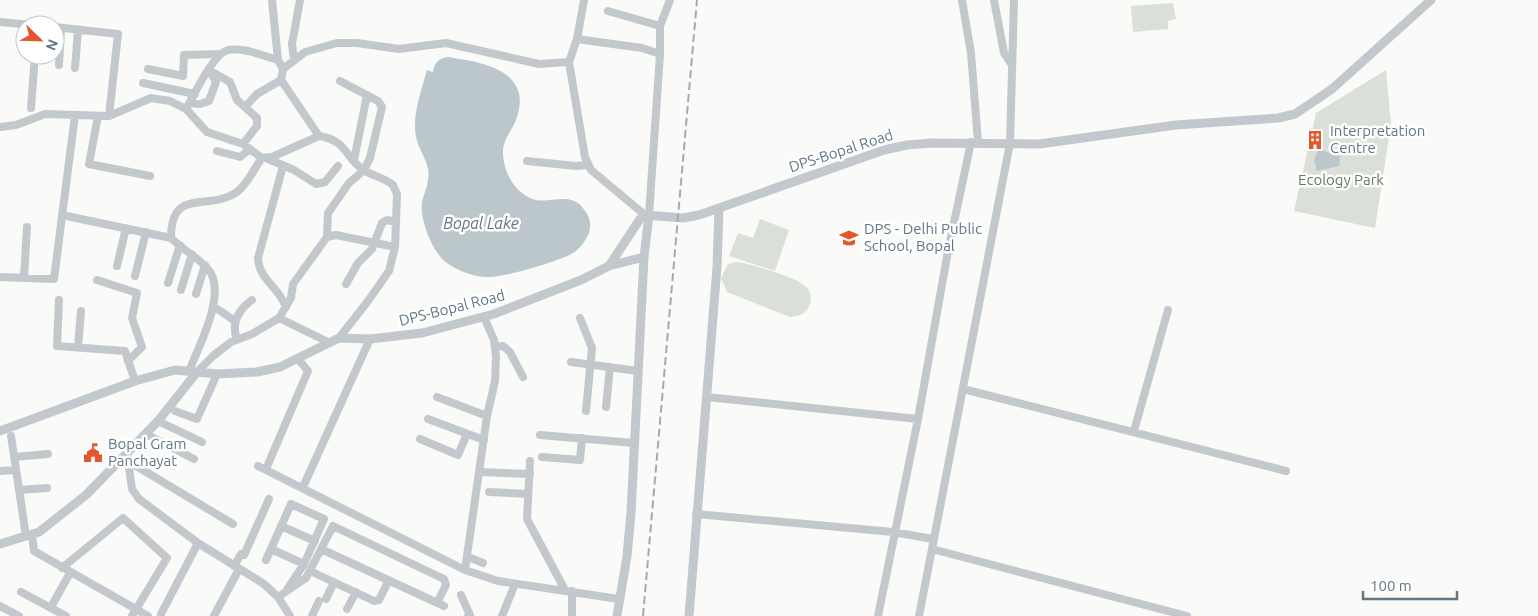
<svg xmlns="http://www.w3.org/2000/svg" width="1538" height="616" font-family="Ubuntu,sans-serif">
<rect width="100%" height="100%" fill="#fafaf8"/>
<!-- green -->
<path fill="#dadfd7" d="M1173 3 1176 19 1168 21V29L1133 32 1131 6Z
M1386 70 1391 124 1375 228 1294 211 1316 113Z
M760 219 789 230 775 271 729 256 738 233 753 238Z
M736 262C749 263 794 277 804 285 810 290 813 298 809 306 806 314 799 316 790 317L727 292 721 278 728 264Z"/>
<!-- water -->
<path fill="#bbc7cb" d="M447 57C484 62 534 71 516 120 512 131 503 139 503 151 503 170 512 189 530 198 547 207 571 188 585 211 589 216 591 222 590 229 588 238 581 248 573 253 560 261 505 277 490 277 477 278 457 271 447 263 433 254 419 218 422 202 425 191 430 180 428 169 426 158 418 148 416 137 412 115 421 92 427 70L433 72C435 62 438 59 447 57Z
M1319 148 1329 153 1338 152 1340 159 1339 166 1317 171 1314 160Z"/>
<g fill="none" stroke-linecap="round" stroke-linejoin="round">
<!-- minor -->
<path stroke="#c3c8cc" stroke-width="8" d="M272 0 278 60 283 69 281 80 319 136C349 141 344 158 365 171 374 176 384 178 393 185L397 194 396 222 395 247 389 271 368 301 339 338
M584 0 577 39 569 62 585 157 591 170 645 215
M962 0 971 53 978 142
M994 0 1004 53 1012 65
M608 11 660 26
M0 22 31 25
M55 27 118 34 109 116
M577 39 642 48 660 54 649 215
M660 54V26L670 0
M294 60 292 44 300 0
M59 65 61 28
M75 68 78 30
M148 69 183 76 184 55 219 54
M283 69 305 52 337 43H357L399 49 446 43 539 64 569 62
M209 70 230 82 237 100 257 118V126L243 144
M143 83 195 94
M190 103 200 104 209 101 216 82 209 70
M245 107 257 94 281 80
M31 108 35 55
M186 109C194 95 213 54 228 50 244 47 263 56 278 60
M98 116 89 164 150 176
M0 127 16 125 45 114 109 116 151 98 170 101 186 109 207 132 243 144 262 158 272 157 319 136
M217 151 240 157 250 149
M266 158 294 170 316 184 325 182 338 166
M354 160 367 95
M527 161 576 166 588 165
M283 166 258 258C259 280 279 287 286 307
M62 215 171 238
M327 237 328 213 349 183 364 170 370 158 382 107 378 101 340 81
M117 266 126 228
M135 276 146 232
M0 277 54 279 75 115
M24 278 27 227
M97 280 137 293 132 318 142 347 128 361
M168 283 180 245
M346 284 358 263 372 249 382 223 387 220 396 222
M181 290 192 254
M196 294 205 265
M59 300 57 346 125 351 135 381
M213 306 235 321
M484 317 494 340 496 357 495 381 487 416 465 570 498 581 619 599
M279 318 291 298 293 284 327 237 336 235 395 247
M580 318 592 348 586 411
M237 340C231 323 238 310 252 300
M78 347 81 311
M495 347 503 346 510 352 523 377
M571 362 638 371
M189 371C199 346 229 290 207 268 196 256 182 249 171 238 171 186 208 212 237 192 248 184 254 168 262 158
M197 372 213 356 231 342 252 334 279 318 328 342
M963 389 1286 471
M437 397 487 416
M707 397 918 419
M606 407 610 367
M175 411 197 419 217 374
M428 419 484 440
M158 421 202 442
M1134 431 1168 310
M146 434 194 459
M540 435 634 443
M11 436 26 536
M420 439 458 455 467 434
M127 453 132 489 139 499 198 543 264 584 278 597 290 616
M14 457 48 454
M542 457 580 460 582 438
M128 461 233 524
M530 461 527 519 565 590
M258 466 465 570
M266 469 308 371 298 359
M0 471 16 470
M479 472 530 474
M303 487 370 339
M19 490 47 488
M489 492 528 494
M696 514 893 532 933 539
M281 526 315 541
M32 535 34 551 148 616
M271 549 304 564
M321 549 444 606
M932 549 1010 143 1014 0
M468 557 483 563
M266 560 291 504 324 519 304 564 288 588
M234 566 241 554 244 555 269 499
M62 568 123 518 167 558 132 616
M310 571 374 601 379 600 389 580
M21 592 66 616
M461 595 470 615 468 616
M278 597 306 578 333 526 444 579 446 585 437 603
M326 599 334 582
M0 606 19 616
M51 607 70 573
M347 609 356 592
M161 614 198 543
M214 616 239 569
M312 616 319 601
M502 616 515 584
M572 616V591
M878 616 918 419 948 251 971 142
M919 616 932 549 1187 616"/>
<!-- tertiary -->
<path stroke="#c3c8cc" stroke-width="9" d="M609 266 644 257
M0 431 135 381 175 370 217 374 257 372 280 367 339 338 370 339 422 333 494 314 581 280 609 266 640 219 645 215 683 218 699 215 884 150 907 145 931 143 1039 144 1176 125 1278 118 1295 114 1332 89 1431 0
M0 544 39 532 86 495 158 421 197 372
M617 616 627 556 631 513 644 257 649 215
M689 616 717 267 719 208"/>
<!-- rail -->
<path stroke="#a2aab0" stroke-width="2" stroke-dasharray="8 4" stroke-linecap="butt" d="M643 616 697 0"/>
</g>
<!-- icons -->
<defs>
<g id="building-bare" transform="scale(1.5)"><path d="M-4-6H4V6H1V3H-1V6H-4ZM-2.5-4.3h1.7v1.8h-1.7ZM.8-4.3h1.7v1.8H.8ZM-2.5-1h1.7V.8h-1.7ZM.8-1h1.7V.8H.8Z" fill="#e4572e" stroke="#fff" stroke-width="2.5" paint-order="stroke"/></g>
<g id="school-bare" transform="scale(1.5)"><path d="M0-5L7-2L0 1L-7-2ZM-4 1L0 2.5L4 1V4Q0 6-4 4Z" fill="#e4572e" stroke="#fff" stroke-width="2.5" paint-order="stroke"/></g>
<g id="civic-bare" transform="scale(1.5)"><path d="M-.6-6.5H3V-4.5H.6V-3L4-1V1h2V6H-6V1h2V-1L-.6-3ZM-1.2 2.5V6h2.4V2.5Z" fill="#e4572e" stroke="#fff" stroke-width="2.5" paint-order="stroke"/></g>
</defs>
<g fill-rule="evenodd">
<use href="#building-bare" x="1315" y="140"/>
<use href="#school-bare" x="849" y="238"/>
<use href="#civic-bare" x="93" y="453"/>
</g>
<g text-anchor="middle" stroke-width="5" stroke-linejoin="round" paint-order="stroke">
<!-- poi labels -->
<g font-size="15" fill="#657683" stroke="#fff" text-anchor="start">
<text x="1330" y="136">Interpretation<tspan x="1330" dy="17">Centre</tspan></text>
<text x="864" y="234">DPS - Delhi Public<tspan x="864" dy="17">School, Bopal</tspan></text>
<text x="108" y="449">Bopal Gram<tspan x="108" dy="17">Panchayat</tspan></text>
</g>
<!-- street labels -->
<g font-size="15" fill="#657683" stroke="#fff">
<text transform="translate(841 151) rotate(-18)" y="5">DPS-Bopal Road</text>
<text transform="translate(452 308) rotate(-14)" y="5">DPS-Bopal Road</text>
</g>
<!-- park labels -->
<g font-size="15" fill="#687a64" stroke="#fff">
<text x="1341" y="185">Ecology Park</text>
</g>
<!-- water labels -->
<g font-size="16" font-style="italic" fill="#60757c" stroke="#fff">
<text x="481" y="229">Bopal Lake</text>
</g>
</g>
<!-- north arrow -->
<g transform="translate(40 40) rotate(113)"><circle r="24" fill="#ffffff" stroke="#c1c8cd"/>
<path d="M0-4L9 19L0 12L-9 19Z" fill="#e4572e"/>
<text y="-8" font-size="14" font-weight="bold" text-anchor="middle" fill="#657683">N</text>
</g>
<!-- scale -->
<path d="M1363 591v8h94v-8" fill="none" stroke="#657683" stroke-width="2.5"/>
<text x="1370" y="591" font-size="15" fill="#657683" stroke="#ffffff" stroke-width="4" paint-order="stroke">100 m</text>
</svg>
